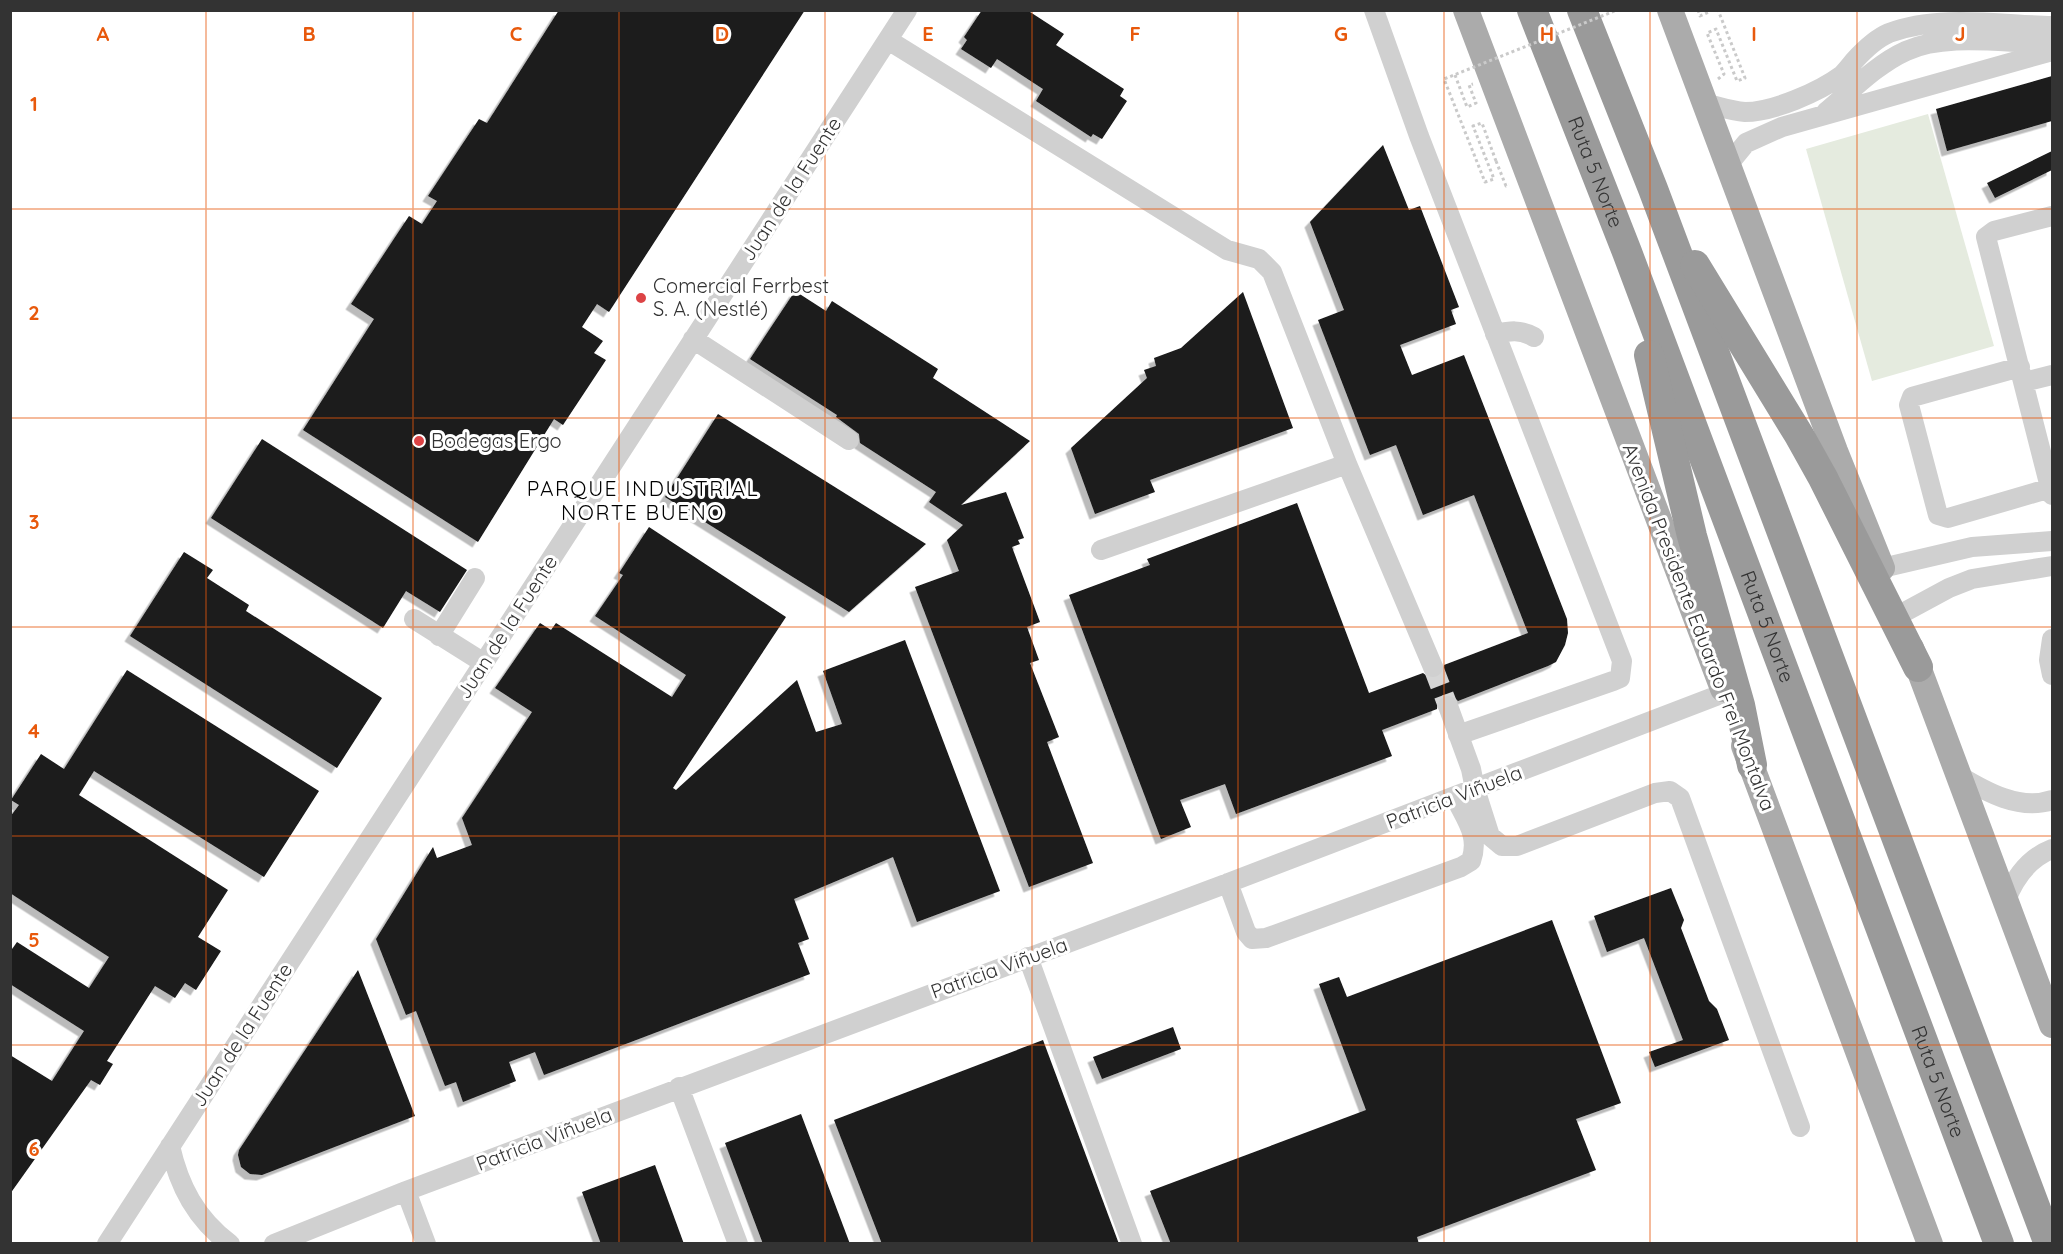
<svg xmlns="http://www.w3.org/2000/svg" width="2063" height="1254" font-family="Quicksand,sans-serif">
<defs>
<filter id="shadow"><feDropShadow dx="-5.5" dy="5.5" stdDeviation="0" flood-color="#0004"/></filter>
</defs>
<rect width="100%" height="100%" fill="#fff"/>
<!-- green -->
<path fill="#e5ebdf" d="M1928 114 1994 346 1872 381 1806 149Z"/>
<!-- building -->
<path fill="#1a1a1a" filter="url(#shadow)" d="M559 10H805L609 312 597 304 582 327 603 341 594 353 606 360 563 425 554 419 478 542 303 430 374 319 351 304 409 216 422 224 437 201 428 196 479 119 487 123Z
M982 10H1027L1064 34 1056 45 1124 89 1120 96 1127 101 1102 139 1093 134 1091 137 1036 101 1043 89 997 59 991 68 961 49 967 40 964 37Z
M2052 76V121L1947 151 1936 109Z
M1383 145 1409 210 1420 206 1459 307 1451 310 1456 324 1400 345 1412 375 1464 355 1567 619 1568 633 1565 645 1556 662 1548 666 1458 701 1451 694 1443 695 1438 699 1437 709 1382 730 1392 756 1236 814 1225 784 1180 800 1191 827 1161 839 1069 595 1150 565 1147 559 1297 503 1369 693 1423 673 1431 679 1437 678 1443 674 1444 665 1528 633 1474 495 1423 515 1396 445 1370 455 1318 320 1344 310 1310 222Z
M2052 151V170L1995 198 1987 183Z
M795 291 826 311 832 301 938 369 933 378 1030 441 961 505 1006 492 1024 538 1018 540 1020 544 1012 547 1040 622 1027 627 1039 660 1030 663 1059 737 1047 742 1093 863 1029 887 915 587 959 571 947 540 963 525 929 502 936 492 860 443 859 434 836 417 837 415 750 359Z
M1243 292 1293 428 1150 480 1155 492 1095 514 1071 448 1147 378 1144 370 1156 366 1154 358 1181 348Z
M718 414 926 544 849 612 665 497Z
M262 439 467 570 440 612 406 591 383 628 211 518Z
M649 527 786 617 673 788 676 790 797 680 816 732 842 724 823 671 905 640 1000 891 917 922 893 857 794 899 809 939 798 943 810 974 544 1075 535 1052 509 1062 516 1081 463 1102 456 1082 445 1086 416 1011 406 1015 376 939 433 847 437 858 472 845 462 818 532 712 495 688 540 623 551 630 556 623 672 697 686 675 595 616 623 575 619 573Z
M184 552 213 570 207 578 249 605 246 611 382 698 337 768 130 636Z
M127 670 319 791 264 877 94 771 79 795 228 890 198 937 221 951 196 990 185 983 175 998 155 986 107 1061 113 1064 100 1085 91 1080 10 1194V1055L52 1081 84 1031 10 984V952L17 942 89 988 109 957 10 893V817L19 805 11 800 41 754 64 769Z
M1671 888 1684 920 1681 928 1709 1001 1717 1009 1729 1040 1655 1067 1649 1052 1683 1040 1644 938 1607 952 1594 916Z
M1552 920 1621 1103 1576 1119 1596 1170 1417 1237 1419 1244H1171L1150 1191 1366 1110 1319 984 1339 977 1347 997Z
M358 970 415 1116 262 1175 250 1174 241 1167 238 1155 239 1150Z
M1173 1027 1181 1049 1102 1079 1093 1057Z
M1043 1040 1119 1244H882L834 1120Z
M801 1114 850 1244H763L725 1143Z
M655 1165 684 1244H601L582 1192Z"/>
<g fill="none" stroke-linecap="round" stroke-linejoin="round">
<!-- minor-tunnel -->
<path stroke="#d6d6d6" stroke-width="20" stroke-dasharray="20 10" stroke-linecap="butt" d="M1433 667 1448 706"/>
<!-- path -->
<path stroke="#cacaca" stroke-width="3" stroke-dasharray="3 3" stroke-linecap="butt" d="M1698 10 1700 16 1709 12 1708 10
M1455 75 1467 107 1476 103 1469 85 1473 84
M1718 79 1724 74 1707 33 1716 29 1737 81 1745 78 1718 10
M1496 161 1506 186 1509 185"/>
<!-- minor -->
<path stroke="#d0d0d0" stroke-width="20" d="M1374 10 1419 136 1622 661 1620 678 1613 681 1458 735
M888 40 1227 250 1259 259 1272 272 1347 464 1433 667
M1704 103C1717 106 1731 111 1745 112 1773 112 1819 92 1842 75 1846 71 1850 66 1854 61 1864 50 1875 39 1889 33 1937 14 2002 25 2052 26
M1826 112C1851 91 1877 64 1906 51 1947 32 2009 44 2052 43
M1728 165 1746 143 1782 127 2052 51
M2052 216 1994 231 1986 237 2052 495
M1495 334C1510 331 1520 329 1534 337
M693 339 849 440
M2020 367 1912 397 1909 405 1938 515 1948 518 2051 488
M2024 382 2052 375
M1101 550 1347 464
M1882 568 1972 547 2052 541
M1899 615 1949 588 1972 579 2052 566
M414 619 484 663
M439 636 475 578
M2052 639 2049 660 2052 675
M1448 706 1471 769 1475 789 1490 836 1502 846H1517L1655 793 1670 791 1680 798 1800 1127
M1958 775C1986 792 2020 811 2052 800
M1228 883 1246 932 1252 939 1266 938 1461 867 1471 861C1480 836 1466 820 1455 797
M2006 900C2015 877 2029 858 2052 849
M1028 957 1132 1244
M679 1087 738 1244
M170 1146C179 1186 196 1219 230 1244
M406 1191 426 1244
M107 1244 907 10
M274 1244 406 1191 1228 883 1724 693"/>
<!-- major -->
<path stroke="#ababab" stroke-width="26" d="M1466 10 1723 689
M1670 10 1835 451 1882 568
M1911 648 2052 1025
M1744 746 1930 1244"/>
<!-- highway -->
<g stroke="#9a9a9a" stroke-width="30">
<path id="s1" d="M1532 10 1627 252 1999 1244"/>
<path d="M1582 10 1653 189 2049 1244"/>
<path d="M1695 265 1799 435 1823 478 1918 667"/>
<path d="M1649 355 1692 536 1740 705 1752 765"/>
</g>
<!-- path-bridge -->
<path stroke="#cacaca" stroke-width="3" stroke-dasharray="3 3" stroke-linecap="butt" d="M1496 161 1482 123 1473 126 1494 179 1485 182 1444 79 1617 10"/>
</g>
<!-- grid -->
<path fill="none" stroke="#e8590c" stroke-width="1.5" stroke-opacity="0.55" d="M206 10V1244M413 10V1244M619 10V1244M825 10V1244M1032 10V1244M1238 10V1244M1444 10V1244M1650 10V1244M1857 10V1244M10 209H2052M10 418H2052M10 627H2052M10 836H2052M10 1045H2052"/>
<!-- markers -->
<g fill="#dc4345" stroke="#fff" stroke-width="2">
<circle cx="641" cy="298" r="6"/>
<circle cx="419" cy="441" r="6"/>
</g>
<g text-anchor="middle" stroke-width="6" stroke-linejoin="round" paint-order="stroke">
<!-- street labels -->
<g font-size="20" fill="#333" stroke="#fff">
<text dy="7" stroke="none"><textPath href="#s1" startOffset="174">Ruta 5 Norte</textPath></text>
<text transform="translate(791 189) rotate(-57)" y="7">Juan de la Fuente</text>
<text dy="7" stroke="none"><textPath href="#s1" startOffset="660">Ruta 5 Norte</textPath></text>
<text transform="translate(507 627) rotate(-57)" y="7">Juan de la Fuente</text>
<text transform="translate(1699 627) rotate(69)" y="7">Avenida Presidente Eduardo Frei Montalva</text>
<text transform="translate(1454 797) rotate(-21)" y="7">Patricia Viñuela</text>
<text transform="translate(999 968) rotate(-20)" y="7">Patricia Viñuela</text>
<text transform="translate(242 1035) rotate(-57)" y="7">Juan de la Fuente</text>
<text dy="7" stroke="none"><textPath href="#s1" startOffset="1146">Ruta 5 Norte</textPath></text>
<text transform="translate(544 1139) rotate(-21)" y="7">Patricia Viñuela</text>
</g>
<!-- poi labels -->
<g font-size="20" fill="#333" stroke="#fff" text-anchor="start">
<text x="653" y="293">Comercial Ferrbest<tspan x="653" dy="23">S. A. (Nestlé)</tspan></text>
<text x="431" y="448">Bodegas Ergo</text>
</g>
<!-- neighbourhood labels -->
<g font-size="21" letter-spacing="1.5" fill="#000" stroke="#fff">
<text x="643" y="496">PARQUE INDUSTRIAL<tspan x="643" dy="24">NORTE BUENO</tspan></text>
</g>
</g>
<g font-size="20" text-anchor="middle" font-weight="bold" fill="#e8590c" stroke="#fff" stroke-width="6" stroke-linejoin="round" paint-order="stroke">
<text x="103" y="41">A</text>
<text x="309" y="41">B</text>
<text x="516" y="41">C</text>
<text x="722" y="41">D</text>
<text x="928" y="41">E</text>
<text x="1135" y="41">F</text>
<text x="1341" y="41">G</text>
<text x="1547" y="41">H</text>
<text x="1754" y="41">I</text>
<text x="1960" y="41">J</text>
<text x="34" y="111">1</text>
<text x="34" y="320">2</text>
<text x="34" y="529">3</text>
<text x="34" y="738">4</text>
<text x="34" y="947">5</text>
<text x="34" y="1156">6</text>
</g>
<!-- border -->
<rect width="2063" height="1254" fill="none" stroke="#333333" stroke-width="24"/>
</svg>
